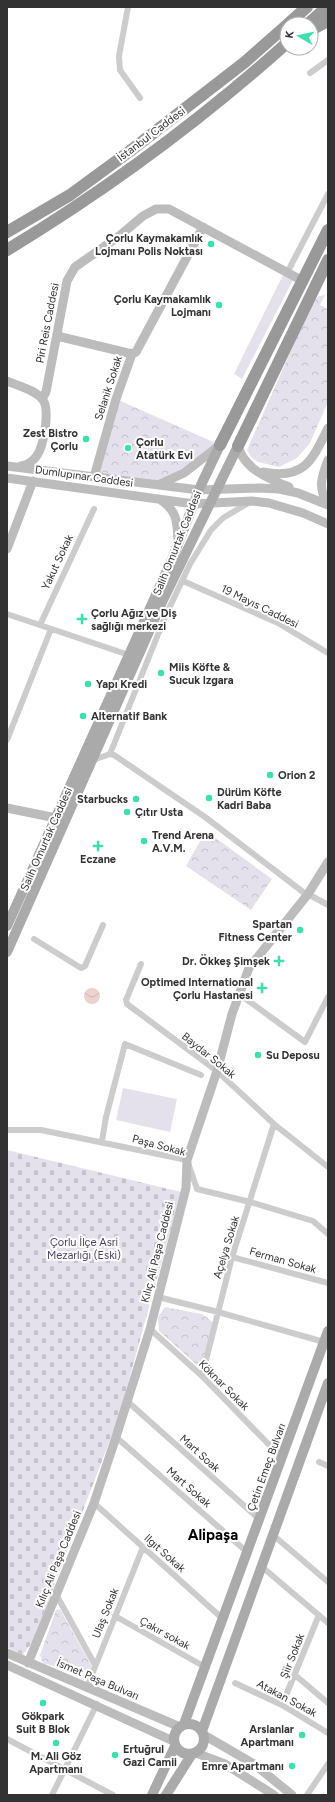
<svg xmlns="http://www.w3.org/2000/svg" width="335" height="1802" font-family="Figtree,sans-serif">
<defs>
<pattern id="cemetery-stones" width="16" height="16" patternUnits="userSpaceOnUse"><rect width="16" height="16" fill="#e4e1ed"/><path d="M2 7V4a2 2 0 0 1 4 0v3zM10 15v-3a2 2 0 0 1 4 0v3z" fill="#c4c2cc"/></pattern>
<pattern id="park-crowns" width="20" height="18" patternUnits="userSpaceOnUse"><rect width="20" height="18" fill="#e4e1ed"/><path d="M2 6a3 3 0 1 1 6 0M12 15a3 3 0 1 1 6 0" fill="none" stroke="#c4c2cc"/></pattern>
<pattern id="water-waves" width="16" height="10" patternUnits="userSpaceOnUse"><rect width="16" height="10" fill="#ecd3cf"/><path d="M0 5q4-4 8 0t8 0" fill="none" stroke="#cbb6b2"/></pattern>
</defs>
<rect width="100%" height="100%" fill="#fff"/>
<!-- green -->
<path fill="#e4e1ed" d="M283 275 293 280 242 379 234 374Z
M123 1088 177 1099 170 1132 116 1120Z"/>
<!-- cemetery -->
<path fill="url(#cemetery-stones)" d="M7 1150 181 1192 118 1419 33 1641 23 1655 7 1647Z"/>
<!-- park -->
<path fill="url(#park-crowns)" d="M325 295 320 305 328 309V402L310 443 297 458 279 467 258 462 251 457 247 450 312 303 319 296Z
M116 399 220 445 158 485 94 477Z
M206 831 272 879 251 910 186 866Z
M165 1307 202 1314 214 1323 204 1363 199 1367 159 1331 158 1317Z
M60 1609 92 1667 87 1676 43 1663 40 1655 56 1610Z"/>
<!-- water -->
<path fill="url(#water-waves)" d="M84 996a8 8 0 1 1 16 0a8 8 0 1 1-16 0Z"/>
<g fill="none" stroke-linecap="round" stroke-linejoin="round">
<!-- street -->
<path stroke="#ccc" stroke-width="6" d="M128 7 119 56 120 70 140 98
M310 73 328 60
M287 273 328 194
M183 581 278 623 328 653
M7 614 129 655
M40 625 94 509
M7 740 51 629
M110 754 165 617 190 564 211 530 223 518 250 502
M93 760 110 754 114 755 205 817 307 895
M308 894 328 905
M34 939 81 968 85 966 103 925
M141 964 126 1000 127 1004 217 1071 274 1124 328 1167
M239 994 305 1042 328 997
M7 1130H41L187 1160 197 1189 250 1202 313 1221 328 1234
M102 1141 106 1117 125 1044 201 1075
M232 1257 328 1283
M158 1297 218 1312 324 1342
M150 1329 202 1376 282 1458
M202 1376 232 1257 274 1124
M127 1401 259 1519
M116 1437 247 1552
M319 1462 328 1466
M94 1503 223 1619
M273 1535 328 1582
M261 1566 328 1623
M57 1596 95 1665
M115 1616 205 1667
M295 1675 328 1703
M235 1683 282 1705 328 1733
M87 1687 143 1547
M282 1705 319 1615
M7 1739 113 1795
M52 1795 97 1704
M307 1795 328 1764"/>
<!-- secondary -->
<path stroke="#bcbcbc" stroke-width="9" d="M57 336 132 354
M7 381C18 386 36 390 43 400 50 410 44 447 36 457 32 462 27 465 21 466
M42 399 46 392 67 281 75 267 118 237 143 216 156 209H169L303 281
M238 446C244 469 269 479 289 487
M328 460C322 476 317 488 328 504
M7 466 199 490 259 488 279 489 298 493 328 505
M263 472C304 480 312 461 328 428
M94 477 116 399 132 354 136 352 203 227
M7 478 194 504 252 501 269 503 303 513 328 524
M160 484 184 473 220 445
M161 500C178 512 177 522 178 542
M7 549 33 481
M7 808 56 818
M7 1653 180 1727
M28 1663 94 1503 116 1437 150 1329 186 1188 187 1160 217 1071 232 1014 249 968 308 894 328 862
M7 1665 173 1741
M204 1735 254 1764 292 1795
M196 1753 225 1764 274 1795"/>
<!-- primary -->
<path stroke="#aaa" stroke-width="10" d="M7 926 173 557 201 485 220 445
M7 952 163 600 238 446
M174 1739a15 15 0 1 1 30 0a15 15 0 1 1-30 0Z
M184 1724 328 1331
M202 1731 328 1383
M152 1795 175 1746
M166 1795 192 1754"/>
<!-- highway -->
<path stroke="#999" stroke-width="12" d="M288 24 307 7
M308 24 327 7
M311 30 328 21
M7 232 70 195 130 151 245 62 287 25
M7 250C106 190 201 120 287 43
M220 445 328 230
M238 446 328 260"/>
</g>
<!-- markers -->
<g fill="#3fdeaf" stroke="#fff" stroke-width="1.5">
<circle cx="211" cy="244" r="4"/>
<circle cx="219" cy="305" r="4"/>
<circle cx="86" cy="439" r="4"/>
<circle cx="128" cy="448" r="4"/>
<path d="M80 613h4v4h4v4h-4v4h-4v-4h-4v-4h4z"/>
<circle cx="161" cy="673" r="4"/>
<circle cx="88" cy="684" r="4"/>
<circle cx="83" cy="716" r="4"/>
<circle cx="270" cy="775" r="4"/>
<circle cx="209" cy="798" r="4"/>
<circle cx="136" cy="799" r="4"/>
<circle cx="127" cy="812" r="4"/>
<circle cx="144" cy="841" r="4"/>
<path d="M96 840h4v4h4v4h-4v4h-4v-4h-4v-4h4z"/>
<circle cx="300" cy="930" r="4"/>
<path d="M277 955h4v4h4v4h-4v4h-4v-4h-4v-4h4z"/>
<path d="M260 982h4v4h4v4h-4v4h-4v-4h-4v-4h4z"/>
<circle cx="258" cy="1055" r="4"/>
<circle cx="43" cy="1703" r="4"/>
<circle cx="302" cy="1735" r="4"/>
<circle cx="56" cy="1743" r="4"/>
<circle cx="115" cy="1755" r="4"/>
<circle cx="292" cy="1766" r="4"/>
</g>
<g text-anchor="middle" stroke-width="4" stroke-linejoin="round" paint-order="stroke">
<!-- street labels -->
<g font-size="11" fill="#323232" stroke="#fff">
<text transform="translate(151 134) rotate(-37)" y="4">İstanbul Caddesi</text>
<text transform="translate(47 323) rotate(-79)" y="4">Piri Reis Caddesi</text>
<text transform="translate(108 388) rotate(-72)" y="4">Selanik Sokak</text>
<text transform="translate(84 476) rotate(8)" y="4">Dumlupınar Caddesi</text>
<text transform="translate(177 543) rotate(-68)" y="4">Salih Omurtak Caddesi</text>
<text transform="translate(57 562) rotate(-65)" y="4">Yakut Sokak</text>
<text transform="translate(260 606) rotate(26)" y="4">19 Mayıs Caddesi</text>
<text transform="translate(46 839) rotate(-66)" y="4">Salih Omurtak Caddesi</text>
<text transform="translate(209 1055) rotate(39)" y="4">Baydar Sokak</text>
<text transform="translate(159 1145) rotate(15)" y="4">Paşa Sokak</text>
<text transform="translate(226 1247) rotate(-73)" y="4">Açelya Sokak</text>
<text transform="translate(157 1252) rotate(-76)" y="4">Kılıç Ali Paşa Caddesi</text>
<text transform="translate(283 1260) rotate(16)" y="4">Ferman Sokak</text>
<text transform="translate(224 1385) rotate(45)" y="4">Köknar Sokak</text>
<text transform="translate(200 1453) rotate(42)" y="4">Mart Soak</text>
<text transform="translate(266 1467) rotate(-70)" y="4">Çetin Emeç Bulvarı</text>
<text transform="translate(189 1487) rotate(41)" y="4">Mart Sokak</text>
<text transform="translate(165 1553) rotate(42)" y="4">Ilgıt Sokak</text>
<text transform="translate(58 1559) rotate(-68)" y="4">Kılıç Ali Paşa Caddesi</text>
<text transform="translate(105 1613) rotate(-68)" y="4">Ulaş Sokak</text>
<text transform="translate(165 1633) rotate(29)" y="4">Çakır sokak</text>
<text transform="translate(292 1656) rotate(-68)" y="4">Şiir Sokak</text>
<text transform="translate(98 1679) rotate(23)" y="4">İsmet Paşa Bulvarı</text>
<text transform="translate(287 1698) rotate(28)" y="4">Atakan Sokak</text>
</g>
<!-- poi labels -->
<g font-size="11" font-weight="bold" fill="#323232" stroke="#fff" text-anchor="start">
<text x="203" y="242" text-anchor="end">Çorlu Kaymakamlık<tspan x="203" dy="13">Lojmanı Polis Noktası</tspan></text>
<text x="211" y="303" text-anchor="end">Çorlu Kaymakamlık<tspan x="211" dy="13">Lojmanı</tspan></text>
<text x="78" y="437" text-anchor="end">Zest Bistro<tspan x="78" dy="13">Çorlu</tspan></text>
<text x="136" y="446">Çorlu<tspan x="136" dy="13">Atatürk Evi</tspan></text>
<text x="91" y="617">Çorlu Ağız ve Diş<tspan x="91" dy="13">sağlığı merkezi</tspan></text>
<text x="169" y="671">Miis Köfte &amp;<tspan x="169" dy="13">Sucuk Izgara</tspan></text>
<text x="96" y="688">Yapı Kredi</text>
<text x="91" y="720">Alternatif Bank</text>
<text x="278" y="779">Orion 2</text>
<text x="217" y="796">Dürüm Köfte<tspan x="217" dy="13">Kadri Baba</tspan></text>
<text x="128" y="803" text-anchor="end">Starbucks</text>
<text x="135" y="816">Çıtır Usta</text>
<text x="152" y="839">Trend Arena<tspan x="152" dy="13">A.V.M.</tspan></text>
<text x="98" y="863" text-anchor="middle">Eczane</text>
<text x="292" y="928" text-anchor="end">Spartan<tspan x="292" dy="13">Fitness Center</tspan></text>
<text x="270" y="965" text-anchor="end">Dr. Ökkeş Şimşek</text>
<text x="253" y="986" text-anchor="end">Optimed International<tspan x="253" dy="13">Çorlu Hastanesi</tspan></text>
<text x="266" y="1059">Su Deposu</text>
<text x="43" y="1720" text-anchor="middle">Gökpark<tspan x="43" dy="13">Suit B Blok</tspan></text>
<text x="294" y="1733" text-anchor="end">Arslanlar<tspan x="294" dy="13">Apartmanı</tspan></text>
<text x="123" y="1753">Ertuğrul<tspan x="123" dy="13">Gazi Camii</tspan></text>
<text x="56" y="1760" text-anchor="middle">M. Ali Göz<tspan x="56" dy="13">Apartmanı</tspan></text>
<text x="284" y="1770" text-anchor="end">Emre Apartmanı</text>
</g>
<!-- park labels -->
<g font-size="11" fill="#4e406c" stroke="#fff">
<text x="84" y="1246">Çorlu İlçe Asri<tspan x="84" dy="13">Mezarlığı (Eski)</tspan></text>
</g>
<!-- district labels -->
<g font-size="15" font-weight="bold" fill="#000" stroke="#fff">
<text x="213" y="1540">Alipaşa</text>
</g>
</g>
<!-- border -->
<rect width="335" height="1802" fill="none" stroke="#323232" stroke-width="16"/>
<!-- north arrow -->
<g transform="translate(299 36) rotate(279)"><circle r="19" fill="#ffffff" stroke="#adadad"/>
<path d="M0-3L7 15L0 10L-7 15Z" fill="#3fdeaf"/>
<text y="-6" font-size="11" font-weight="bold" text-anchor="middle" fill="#323232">K</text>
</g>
</svg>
